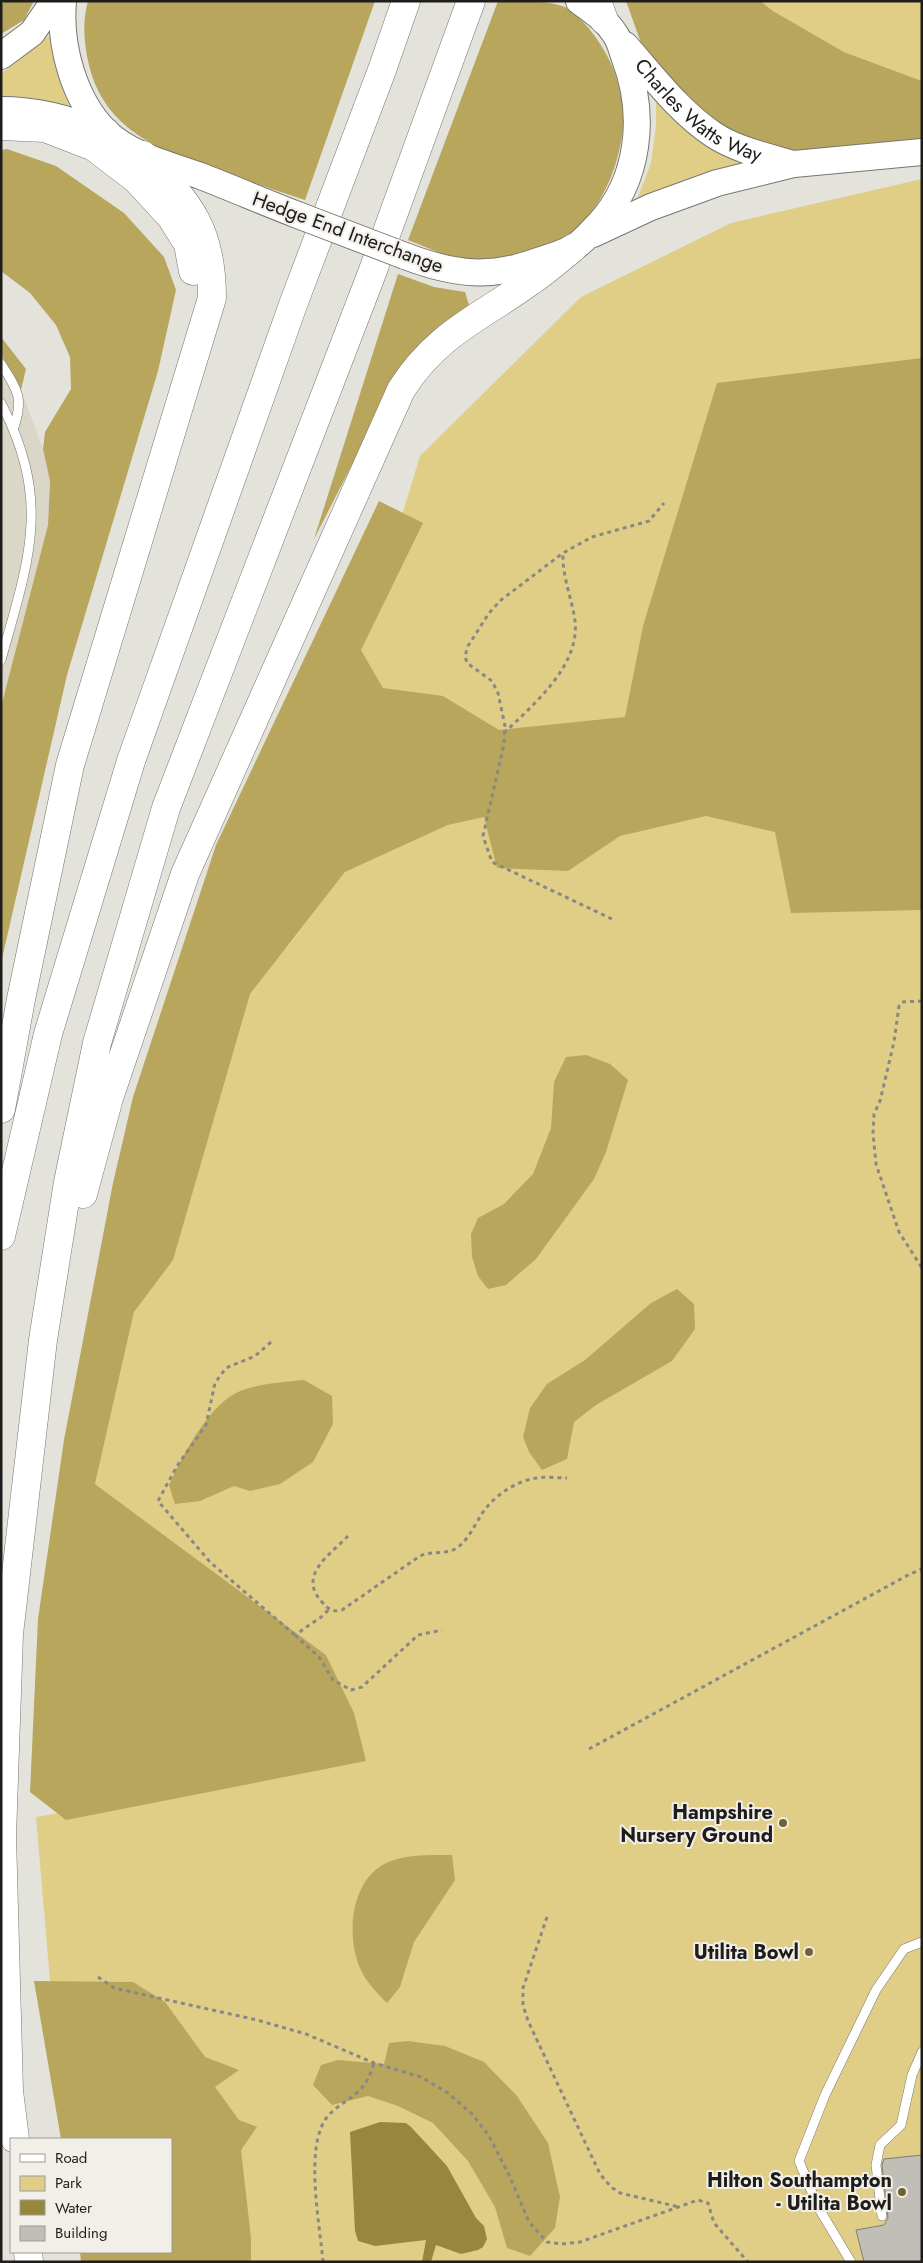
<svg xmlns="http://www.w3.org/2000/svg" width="923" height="2263" font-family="Jost,sans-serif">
<rect width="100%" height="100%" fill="#e3e2db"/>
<!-- built -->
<path fill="#dad7c9" d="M1 354 21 390 43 449 50 481 48 525 1 707Z"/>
<!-- green -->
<path fill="#e0ce87" d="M760 1H922V81L844 52 773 11Z
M50 35 56 69 69 105 12 96 1 98V74Z
M656 102 695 136 761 163 728 168 692 177 637 200 651 163 656 126Z
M922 179V2262H224L239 2120 52 2004 36 1817 366 1761 326 1655 95 1484 217 947H287L345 872 448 825 484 816 383 688 361 650 420 456 581 297 731 223Z"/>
<!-- forest -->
<path fill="#b8a65d" d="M5 1H34L24 20 1 34V5Z
M88 1H375L305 200C277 191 250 181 222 172 164 152 105 132 89 65 84 44 82 23 88 1Z
M498 1C519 1 547 0 565 7 584 18 604 46 612 66 617 79 623 96 624 110 624 156 604 213 563 239 547 249 529 253 510 257 501 258 490 263 480 263 456 263 430 248 408 240Z
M626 1H760L773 11 844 52 922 81V152L794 164 713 134 641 43Z
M7 149 56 166 124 213 164 257 176 290 158 371 67 675 1 963V707L48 525 50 481 43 449 45 432 71 389 70 357 56 325 30 293 1 271V150Z
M398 274 434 287 465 292 470 308 407 357 314 539Z
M1 337 26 369 21 390 1 354Z
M922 358V910L791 913 775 832 706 816 620 836 568 871 497 868 484 817 448 825 345 872 250 994 173 1260 134 1312 95 1484 326 1655 354 1713 366 1761 66 1820 30 1792 38 1619 64 1440 113 1183 133 1097 216 845 379 501 423 523 361 650 383 688 443 696 499 730 625 717 643 626 717 383Z
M586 1055 610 1064 628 1080 606 1152 594 1179 536 1259 506 1285 488 1289 478 1276 472 1257 471 1234 478 1218 504 1204 533 1174 551 1128 554 1082 566 1057Z
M677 1289 694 1304 695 1329 672 1361 596 1405 574 1422 567 1459 542 1470 529 1452 523 1437 530 1408 547 1384 585 1360 651 1303Z
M304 1380 332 1396 333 1424 313 1462 280 1484 250 1491 234 1486 200 1501 175 1504 169 1485C183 1455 210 1401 243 1390 263 1383 284 1382 304 1380Z
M452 1855 455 1880 414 1942 400 1987 387 2003C378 1994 366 1982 361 1970 345 1936 350 1876 391 1861 409 1854 433 1855 452 1855Z
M34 1981 133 1982 165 2002 205 2057 239 2070 215 2087 239 2120 257 2127 241 2150 251 2238V2262H81L80 2252H171V2139H61Z
M408 2041 445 2046 484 2062 517 2096 548 2143 560 2197 555 2228 530 2256 507 2248 495 2207 468 2161 433 2123 398 2106 368 2096 332 2105 313 2085 321 2065 338 2060 384 2064 389 2043Z"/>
<!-- water -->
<path fill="#98863d" d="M380 2122 406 2123 411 2127 447 2166 476 2218 484 2226 487 2239 483 2247 478 2250 461 2254 436 2245 431 2262H422L426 2240 375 2246 358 2241 355 2231 350 2132Z"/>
<!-- building -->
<path fill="#c0beb7" stroke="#7f7d77" d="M922 2155V2262H864L856 2230 884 2225 888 2218 882 2165 884 2159Z"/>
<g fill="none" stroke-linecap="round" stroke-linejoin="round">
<!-- lane casing -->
<g stroke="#787670" stroke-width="10">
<path id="lane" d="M1 364C17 389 24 398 14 427
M1 403C52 502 29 559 1 660
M882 2216 876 2165 880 2145 901 2125 912 2075 922 2052
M851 2262 818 2207 799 2161 825 2095 876 1990 904 1949 922 1942"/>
</g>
<!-- primary casing -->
<g stroke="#787670" stroke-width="28">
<g id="primary">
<path d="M63 1C59 46 74 100 106 132 131 156 171 165 203 177 234 189 264 202 295 214"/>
<path id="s1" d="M625 45C652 75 679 112 714 135 737 150 766 156 793 164"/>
<path d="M1 56 32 33 54 1"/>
<path d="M1 110C42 110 69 120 107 132"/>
<path d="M593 234 651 207 717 183 794 164 922 152"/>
<path d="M405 256C455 275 491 279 541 260 551 257 563 253 573 248 582 243 590 233 598 225 640 180 646 115 625 59 622 51 620 41 615 34 606 20 593 11 579 1"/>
</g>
</g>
<!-- highway casing -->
<g stroke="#787670" stroke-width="29">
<path id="highway" d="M597 1 604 20
M1 126 45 128 94 147 136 179 171 217 188 244 193 271
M1 1109 21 999 70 765 212 298C212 227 189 204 143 155
M83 1194 109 1098 185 874 401 390C436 334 480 318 531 281 546 271 559 259 573 248
M1 1236 48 1034 131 761 294 302 382 70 406 1
M15 2139 9 2091 2 1836 9 1634 43 1340 68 1182 97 1043 166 808 372 273 471 1
M28 2252 29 2262"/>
</g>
<!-- path -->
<path stroke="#898884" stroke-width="3" stroke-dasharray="4 4" stroke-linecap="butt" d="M504 733C533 705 580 666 575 621 572 598 562 577 563 553
M612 919 492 862 483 836 504 744 505 726 498 693 492 681 467 663 465 656 468 646 489 613 501 600 563 553 592 537 649 521 664 503
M922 1001 902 1002 899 1006 894 1042 880 1101 874 1114 873 1133 876 1164 899 1232 922 1268
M271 1342 255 1356 226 1368 220 1376 215 1383 206 1425 177 1466 158 1501 210 1562 296 1636
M348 1536C330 1555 297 1575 322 1602 329 1610 333 1612 342 1610L420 1556C430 1551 444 1554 453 1550 466 1544 473 1528 480 1517 490 1499 512 1483 532 1479 543 1476 556 1478 567 1478
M328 1610C320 1621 305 1625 296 1636L319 1657 333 1680 351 1690 362 1687 418 1635 442 1630
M589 1749 910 1574 922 1569
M547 1917 523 1988V2005L528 2021 600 2174 611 2187 620 2193 679 2207
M98 1977 114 1988 257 2020 306 2034 374 2063 421 2077 448 2093 472 2114 489 2136 510 2177 529 2222 547 2242 562 2244 580 2242 698 2200 708 2203 714 2223 748 2262
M323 2262C320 2225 304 2147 327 2117 336 2106 350 2100 360 2090 367 2083 371 2073 374 2063"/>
<!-- lane -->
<use href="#lane" stroke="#fff" stroke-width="9"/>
<!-- primary -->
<use href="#primary" stroke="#fff" stroke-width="26"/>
<!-- highway -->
<use href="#highway" stroke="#fff" stroke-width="28"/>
<!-- primary-bridge casing -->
<g stroke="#787670" stroke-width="28" stroke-linecap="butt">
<path id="primary-bridge" d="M295 214 405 256"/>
</g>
<!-- primary-bridge -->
<use href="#primary-bridge" stroke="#fff" stroke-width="26"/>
</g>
<!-- markers -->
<g fill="#706331" stroke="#f1efe8" stroke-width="2">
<circle cx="783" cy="1823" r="5"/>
<circle cx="809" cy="1952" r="5"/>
<circle cx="902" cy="2192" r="5"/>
</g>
<g text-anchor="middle" stroke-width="4" stroke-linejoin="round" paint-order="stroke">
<!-- street labels -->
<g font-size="20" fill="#1e1d1b" stroke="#f1efe8">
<text dy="7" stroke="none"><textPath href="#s1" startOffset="100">Charles Watts Way</textPath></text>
<text transform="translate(348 232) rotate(20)" y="7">Hedge End Interchange</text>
</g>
<!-- poi labels -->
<g font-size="20" font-weight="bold" fill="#1e1d1b" stroke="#f1efe8" text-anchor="end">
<text x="773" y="1819">Hampshire<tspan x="773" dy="23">Nursery Ground</tspan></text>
<text x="799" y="1959">Utilita Bowl</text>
<text x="892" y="2187">Hilton Southampton<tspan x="892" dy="23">- Utilita Bowl</tspan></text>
</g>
</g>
<!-- border -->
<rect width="923" height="2263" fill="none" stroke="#1e1d1b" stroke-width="5"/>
<!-- legend -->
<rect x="10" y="2138" width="162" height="115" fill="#f1efe8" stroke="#9d9b96"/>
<rect x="20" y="2154" width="25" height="8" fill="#ffffff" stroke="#9d9b96"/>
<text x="55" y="2163" font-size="15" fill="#1e1d1b">Road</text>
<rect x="20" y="2176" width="25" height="15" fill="#e0ce87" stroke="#9d9b96"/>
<text x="55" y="2188" font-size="15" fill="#1e1d1b">Park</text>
<rect x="20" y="2200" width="25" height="15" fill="#98863d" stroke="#9d9b96"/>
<text x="55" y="2213" font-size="15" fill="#1e1d1b">Water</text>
<rect x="20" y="2226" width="25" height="15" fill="#c0beb7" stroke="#9d9b96"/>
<text x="55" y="2238" font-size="15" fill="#1e1d1b">Building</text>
</svg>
